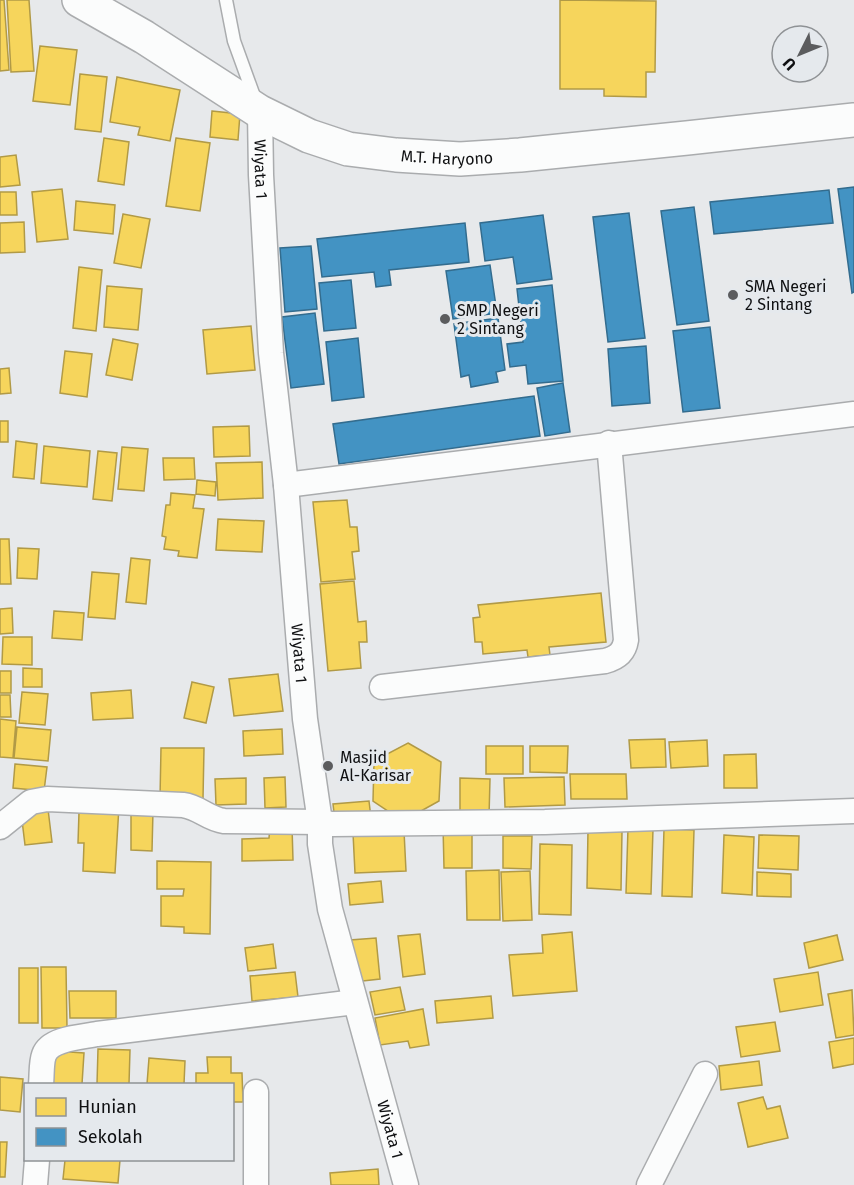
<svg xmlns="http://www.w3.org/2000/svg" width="854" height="1185" font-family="'Fira Sans',sans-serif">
<rect width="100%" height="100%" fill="#e7e9eb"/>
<!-- homes -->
<path fill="#f6d55c" stroke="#b19a46" stroke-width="1.5" d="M0 0H4L9 70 0 71Z
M7 0H29L34 71 11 72Z
M560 0 656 1 655 72H646V97L604 96V89H560Z
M40 46 77 50 70 105 33 101Z
M80 74 107 77 101 132 75 129Z
M117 77 180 90 170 141 138 135 140 127 110 122Z
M212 111 240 114 238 140 210 137Z
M104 138 129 142 124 185 98 181Z
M176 138 210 143 200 211 166 206Z
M16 155 20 185 0 187V157Z
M62 189 68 239 37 242 32 192Z
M0 192H16L17 215H0Z
M76 201 115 205 113 234 74 230Z
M123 214 150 219 141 268 114 263Z
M24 222 25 252 0 253V223Z
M79 267 102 270 96 331 73 328Z
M107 286 142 289 138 330 104 327Z
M251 326 255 370 207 374 203 330Z
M113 339 138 344 132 380 106 375Z
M65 351 92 354 87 397 60 393Z
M9 368 11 393 0 394V369Z
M0 421H8V442H0Z
M249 426 250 456 214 457 213 427Z
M16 441 37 444 34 479 13 477Z
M44 446 90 451 87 487 41 483Z
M122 447 148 449 144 491 118 489Z
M98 451 117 453 112 501 93 499Z
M163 458H194L195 479 164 480Z
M262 462 263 498 218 500 216 463Z
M197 480 216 482 215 496 196 494Z
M171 493 195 495 193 508 204 509 197 558 178 556 179 551 164 549 166 537 162 536 166 505H170Z
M347 500 350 527H357L359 551 352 552 355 579 321 582 313 502Z
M218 519 264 521 262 552 216 550Z
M0 539H9L11 584H0Z
M18 548 39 549 37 579 17 578Z
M131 558 150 560 146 604 126 602Z
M92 572 119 574 115 619 88 617Z
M354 581 358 622 366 621 367 642H359L361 668 328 671 320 584Z
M601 593 606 642 549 647 550 655 528 657 527 650 483 654 482 642H475L473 618 480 617 478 605Z
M12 608 13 633 0 634V609Z
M54 611 84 613 82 640 52 638Z
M3 637H32V665L2 664Z
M23 668 42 669V687H23Z
M0 671H11V693H0Z
M278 674 283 711 234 716 229 679Z
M192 682 214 687 206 723 184 718Z
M131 690 133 718 93 720 91 693Z
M22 692 48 694 45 725 19 723Z
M0 695H10L11 717H0Z
M0 719 16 721 13 758 0 757Z
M17 727 51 730 48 761 14 758Z
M282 729 283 754 244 756 243 731Z
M665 739 666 767 631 768 629 740Z
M707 740 708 766 671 768 669 742Z
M408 743 441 762 439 801 403 821 373 801 374 761Z
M486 746H523V774H486Z
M530 746H568L567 773 530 772Z
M161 748H204L203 799 160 798Z
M756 754 757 788H724V755Z
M15 764 47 767 44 791 13 788Z
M570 774H626L627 799H571Z
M285 777 286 807 265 808 264 778Z
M564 777 565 805 505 807 504 778Z
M246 778V804L216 805 215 779Z
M460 778 490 779 489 817 460 816Z
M369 801 371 818 335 821 333 804Z
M119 806 115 873 83 871 84 843H78L79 812Z
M48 809 52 842 25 845 21 812Z
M131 811H153L152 851 131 850Z
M270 826H292L293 860 242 861V839L269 838Z
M443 826 472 827V868H444Z
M628 828 653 829 651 894 626 893Z
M664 829 694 830 692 897 662 896Z
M588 830 622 831 621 890 587 888Z
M404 831 406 871 355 873 353 833Z
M724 835 754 837 752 895 722 893Z
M759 835 799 836 798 870 758 868Z
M503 836H532L531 869 503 868Z
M540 844 572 845 571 915 539 914Z
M157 861 211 862 210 934 184 933V927L161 926V896H183L184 889H157Z
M499 870 500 920H467L466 871Z
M530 871 532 920 503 921 501 872Z
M757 872 791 874V897L757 896Z
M381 881 383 902 350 905 348 884Z
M572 932 577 991 513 996 509 955 543 953 542 935Z
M420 934 425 974 403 977 398 936Z
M837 935 843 960 809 968 804 943Z
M376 938 380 979 354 982 350 940Z
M273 944 276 968 248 971 245 948Z
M41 967H66L67 1028H42Z
M19 968H38V1023H19Z
M295 972 298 997 252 1001 250 976Z
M818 972 823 1005 780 1012 774 979Z
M400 987 405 1010 375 1015 370 992Z
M852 990 854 1035 836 1038 828 994Z
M69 991H116V1018H70Z
M491 996 493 1018 437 1023 435 1001Z
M423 1009 429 1045 410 1048 408 1041 380 1045 375 1018Z
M775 1022 780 1051 741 1057 736 1027Z
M854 1038V1064L833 1068 829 1042Z
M98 1049 130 1050 129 1084H97Z
M55 1051 84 1053 82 1084H53Z
M207 1057H231V1073H242L243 1102H232V1084H196V1073H208Z
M149 1058 185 1061 184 1084H147Z
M759 1061 762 1085 721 1090 719 1066Z
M0 1077 23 1079 20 1112 0 1110Z
M763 1097 767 1109 780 1106 788 1138 748 1147 738 1103Z
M0 1142H7L5 1177H0Z
M65 1160H120L118 1183 63 1179Z
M378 1169 379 1185H331L330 1173Z"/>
<!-- schools -->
<path fill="#4393c3" stroke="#336c8e" stroke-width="1.5" d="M854 187V292L852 293 838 189Z
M829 190 833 223 714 234 710 202Z
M694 207 709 321 677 325 661 211Z
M629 213 645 338 608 342 593 217Z
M543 215 552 279 517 284 513 257 485 261 480 223Z
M465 223 469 262 389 270 391 285 376 287 374 272 322 277 317 239Z
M311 246 317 309 285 312 280 248Z
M490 265 497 313 453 319 446 271Z
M351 280 356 328 324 331 319 283Z
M552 285 563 381 528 384 526 365 510 367 507 344 523 342 517 289Z
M315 313 324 384 291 388 282 317Z
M498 318 505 370 496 372 498 382 471 387 469 375 461 377 454 324Z
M710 327 720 408 683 412 673 331Z
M358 338 364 397 332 401 326 342Z
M646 346 650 403 612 406 608 349Z
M563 383 570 432 545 436 537 388Z
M534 396 540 436 339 464 333 424Z"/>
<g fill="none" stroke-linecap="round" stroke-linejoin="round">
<!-- service casing -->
<g stroke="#aaacae" stroke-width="15">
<path id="service" d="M226 0 234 41 255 99"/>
</g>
<!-- minor casing -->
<g stroke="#aaacae" stroke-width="27">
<g id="minor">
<path id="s1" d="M260 112 261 175 271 353 286 485 305 719 320 822V844L330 909 406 1185"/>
<path d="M286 485 854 414"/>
<path d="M382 687 605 661C617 658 624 653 626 640L609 443"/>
<path d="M0 827 31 802 47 799 183 805C199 807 208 819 224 821L320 822 332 824 545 822 854 811"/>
<path d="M41 1084C42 1075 41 1063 44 1055 50 1038 82 1037 97 1034L355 1002"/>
<path d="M35 1185 37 1160"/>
<path d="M256 1185V1092"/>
<path d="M649 1185 705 1074"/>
</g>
</g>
<!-- trunk casing -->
<g stroke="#aaacae" stroke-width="36">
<g id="trunk">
<path id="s2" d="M79 0 144 37 260 112 309 136 348 149 396 155 460 159 520 155 687 138 854 120"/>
</g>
</g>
<!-- service -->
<use href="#service" stroke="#fbfcfc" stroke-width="12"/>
<!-- minor -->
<use href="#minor" stroke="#fbfcfc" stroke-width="24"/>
<!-- trunk -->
<use href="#trunk" stroke="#fbfcfc" stroke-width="33"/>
</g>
<!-- markers -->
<g fill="#5b5c5e" stroke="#e5e9ed" stroke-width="2">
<circle cx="733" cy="295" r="6"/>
<circle cx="445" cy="319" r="6"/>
<circle cx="328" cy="766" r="6"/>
</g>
<g text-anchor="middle" stroke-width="6" stroke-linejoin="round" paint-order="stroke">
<!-- street labels -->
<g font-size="16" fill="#0f1012" stroke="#e5e9ed">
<text dy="6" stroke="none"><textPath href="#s2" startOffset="408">M.T. Haryono</textPath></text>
<text dy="6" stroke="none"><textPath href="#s1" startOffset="57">Wiyata 1</textPath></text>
<text dy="6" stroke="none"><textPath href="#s1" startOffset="543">Wiyata 1</textPath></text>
<text dy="6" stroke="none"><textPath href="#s1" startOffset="1029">Wiyata 1</textPath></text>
</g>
<!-- poi labels -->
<g font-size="16" fill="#0f1012" stroke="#e5e9ed" text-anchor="start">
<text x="745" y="292">SMA Negeri<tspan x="745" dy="18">2 Sintang</tspan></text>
<text x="457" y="316">SMP Negeri<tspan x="457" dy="18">2 Sintang</tspan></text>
<text x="340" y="763">Masjid<tspan x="340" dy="18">Al-Karisar</tspan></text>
</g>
</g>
<!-- legend -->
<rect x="24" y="1083" width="210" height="78" fill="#e5e9ed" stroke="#8f9295" stroke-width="1.5"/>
<rect x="36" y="1098" width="30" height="18" fill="#f6d55c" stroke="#8f9295" stroke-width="1.5"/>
<text x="78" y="1113" font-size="18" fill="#0f1012">Hunian</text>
<rect x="36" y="1128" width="30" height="18" fill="#4393c3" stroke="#8f9295" stroke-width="1.5"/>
<text x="78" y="1143" font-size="18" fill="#0f1012">Sekolah</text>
<!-- north arrow -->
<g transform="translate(800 54) rotate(227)"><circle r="28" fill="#e5e9ed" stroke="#8f9295" stroke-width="1.5"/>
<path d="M0-4.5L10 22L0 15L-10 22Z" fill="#5b5c5e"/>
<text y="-9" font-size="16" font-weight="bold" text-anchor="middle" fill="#0f1012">U</text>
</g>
</svg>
